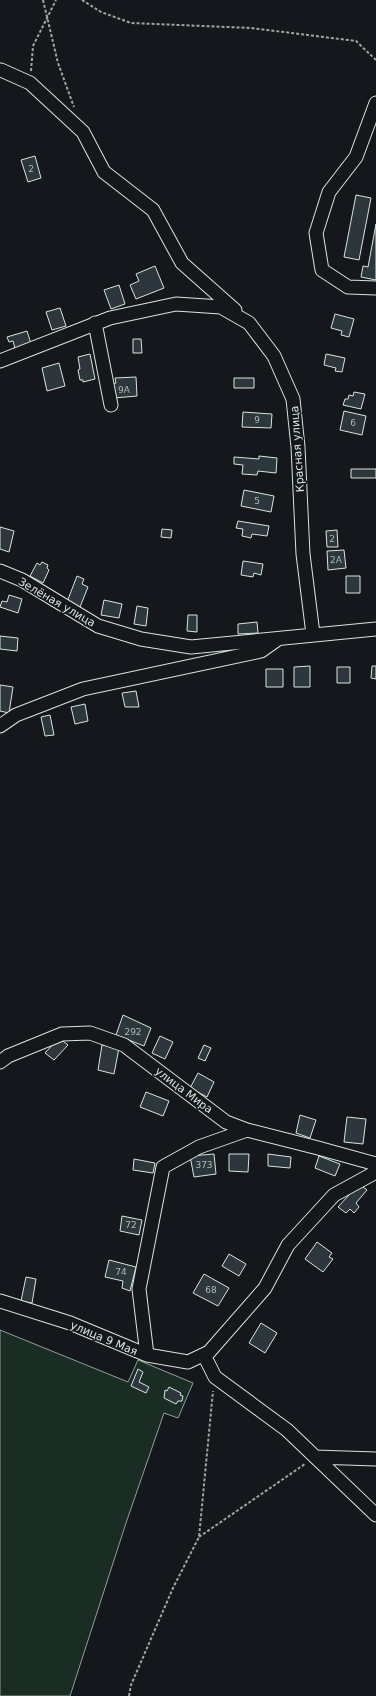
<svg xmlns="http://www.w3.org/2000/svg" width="376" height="1696" font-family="'DejaVu Sans',sans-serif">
<rect width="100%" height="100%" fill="#14181c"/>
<!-- green -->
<path fill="#1a2d24" stroke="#939e99" d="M0 1330 128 1382 138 1360 193 1383 178 1418 164 1413 126 1523 70 1696H0Z"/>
<!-- building -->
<path fill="#2c363c" stroke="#d8e6dc" d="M35 156 41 178 28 182 21 160Z
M356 195 371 198 359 260 344 257Z
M376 224V280L361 277 363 266 368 267Z
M155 266 164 288 136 299 130 285 139 281 136 274Z
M119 285 125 304 111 309 104 290Z
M60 308 66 326 52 330 46 312Z
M335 314 354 319 349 337 341 335 342 331 331 328Z
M27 331 32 347 16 352 13 341 9 342 7 337Z
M133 339H141L142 353H133Z
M90 354 95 379 83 382V380H80L78 370 80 369 78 357Z
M326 354 345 358 342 372 335 371 336 368 324 365Z
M59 363 65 386 47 391 42 368Z
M136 377 137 396 114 398 111 385 116 383 115 378Z
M234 378H254V388H234Z
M354 392 365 394 361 409 343 405 345 399H348L349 395 353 396Z
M344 411 366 416 362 435 340 430Z
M243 412 272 414 271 428 242 427Z
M259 456 277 458 276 473 258 471 257 475 242 474 243 465 234 464V457L259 459Z
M351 469H376V478H351Z
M244 490 274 496 271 512 241 506Z
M238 521 269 526 267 536 252 534 251 538 242 536 243 529 236 528Z
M0 527 14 531 9 552 0 549Z
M162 529 172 530 171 538 161 537Z
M337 530 338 547H327L326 531Z
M344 550 346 568 328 570 327 551Z
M243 561 263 564 261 575 254 573 253 577 241 575Z
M42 562 48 565 47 568 49 570 43 583 30 576 37 563 40 565Z
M77 576 84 579 82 584 88 587 80 607 67 602Z
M346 576H360V593H346Z
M9 595 22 599 18 613 0 607 2 601 7 602Z
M104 600 122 604 119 618 101 615Z
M137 606 148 608 146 626 134 624Z
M188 615H197V632L187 631Z
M257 622 258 633 238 634V624Z
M0 636 18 638 17 651 0 649Z
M310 666V687H294V667Z
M372 666H376V679L371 678Z
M337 667H350V683H337Z
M266 669H283V687H266Z
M0 685 13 687 9 713 0 711Z
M136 691 139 707H125L122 693Z
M85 704 88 721 75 724 71 707Z
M50 715 54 735 45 736 41 717Z
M123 1015 151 1028 144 1046 116 1035Z
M160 1036 173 1042 165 1059 152 1053Z
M59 1038 68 1045 54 1060 45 1053Z
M102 1045 119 1048 114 1074 98 1070Z
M204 1045 211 1048 205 1061 198 1058Z
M198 1073 214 1082 207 1097 190 1088Z
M146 1092 169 1101 163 1116 140 1107Z
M300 1115 316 1120 310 1138 296 1133Z
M347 1117 366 1119 363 1144 344 1142Z
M214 1154 216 1174 194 1177 190 1156Z
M229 1154H249L248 1172 229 1171Z
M268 1154 291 1157 290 1168 268 1166Z
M319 1156 340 1164 335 1176 315 1168Z
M134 1159 155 1163 153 1173 133 1170Z
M359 1184 367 1190 356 1203 359 1207 354 1213 350 1209 346 1213 338 1207Z
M122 1216 142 1220 139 1235 120 1231Z
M317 1242 332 1253 329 1257 333 1259 323 1272 305 1259Z
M229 1254 246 1264 239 1276 222 1266Z
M109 1260 136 1267 130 1291 122 1288 123 1281 105 1277Z
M204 1274 229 1288 218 1306 193 1293Z
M26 1277 36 1279 32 1303 21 1301Z
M261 1323 277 1333 265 1353 249 1343Z
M138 1369 143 1372 139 1382 149 1387 146 1393 131 1386Z
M169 1387 181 1393 180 1395 183 1396 182 1401H178L176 1404 164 1398 165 1390 167 1391Z"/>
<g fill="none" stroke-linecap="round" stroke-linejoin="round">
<!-- minor casing -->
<g stroke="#d8e6dc" stroke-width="15">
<path id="minor" d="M1 70 30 83 83 132 104 172 153 210 182 263 235 310
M376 103 356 157 329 192 316 233 322 270 348 287 376 288
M95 323 111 405
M0 361 110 318 176 304 221 307 249 323 274 356 293 399 298 447 303 554 313 634
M0 571 22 580 98 626 141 639 191 647 376 629
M0 726 16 715 83 689 261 651 278 639
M0 1062 8 1056 62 1034 90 1033 124 1045 226 1122 247 1130 318 1148 376 1164
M0 1301 70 1323 147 1355 188 1362 209 1352 265 1288 288 1245 334 1195 376 1172
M147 1355 139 1289 163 1167 199 1147 247 1130
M204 1355 215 1377 287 1430 376 1515
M315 1457 376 1459"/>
</g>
<!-- path -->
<path stroke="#9da8a2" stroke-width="2" stroke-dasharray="3 2" stroke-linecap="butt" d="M43 0 58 63 74 107
M82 0 101 12 131 23 251 28 356 41 376 60
M31 71 33 46 56 0
M199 1537 305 1464
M129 1696 131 1685 173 1588 199 1537 213 1391"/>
<!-- minor -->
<use href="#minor" stroke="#14181c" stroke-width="13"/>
</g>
<g text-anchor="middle" stroke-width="3" stroke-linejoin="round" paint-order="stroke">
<!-- number labels -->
<g font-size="9" fill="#adbab4">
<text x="31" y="172">2</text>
<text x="124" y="393">9А</text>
<text x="257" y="423">9</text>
<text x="353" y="426">6</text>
<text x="257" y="504">5</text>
<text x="332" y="542">2</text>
<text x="336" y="563">2А</text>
<text x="133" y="1035">292</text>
<text x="204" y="1168">373</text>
<text x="131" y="1228">72</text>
<text x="121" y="1275">74</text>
<text x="211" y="1293">68</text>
</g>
<!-- street labels -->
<g font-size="11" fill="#d8e6dc" stroke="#14181c">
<text transform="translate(297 449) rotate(-94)" y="4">Красная улица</text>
<text transform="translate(57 602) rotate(30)" y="4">Зелёная улица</text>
<text transform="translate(184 1090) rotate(37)" y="4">улица Мира</text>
<text transform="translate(104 1338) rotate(23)" y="4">улица 9 Мая</text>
</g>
</g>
</svg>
